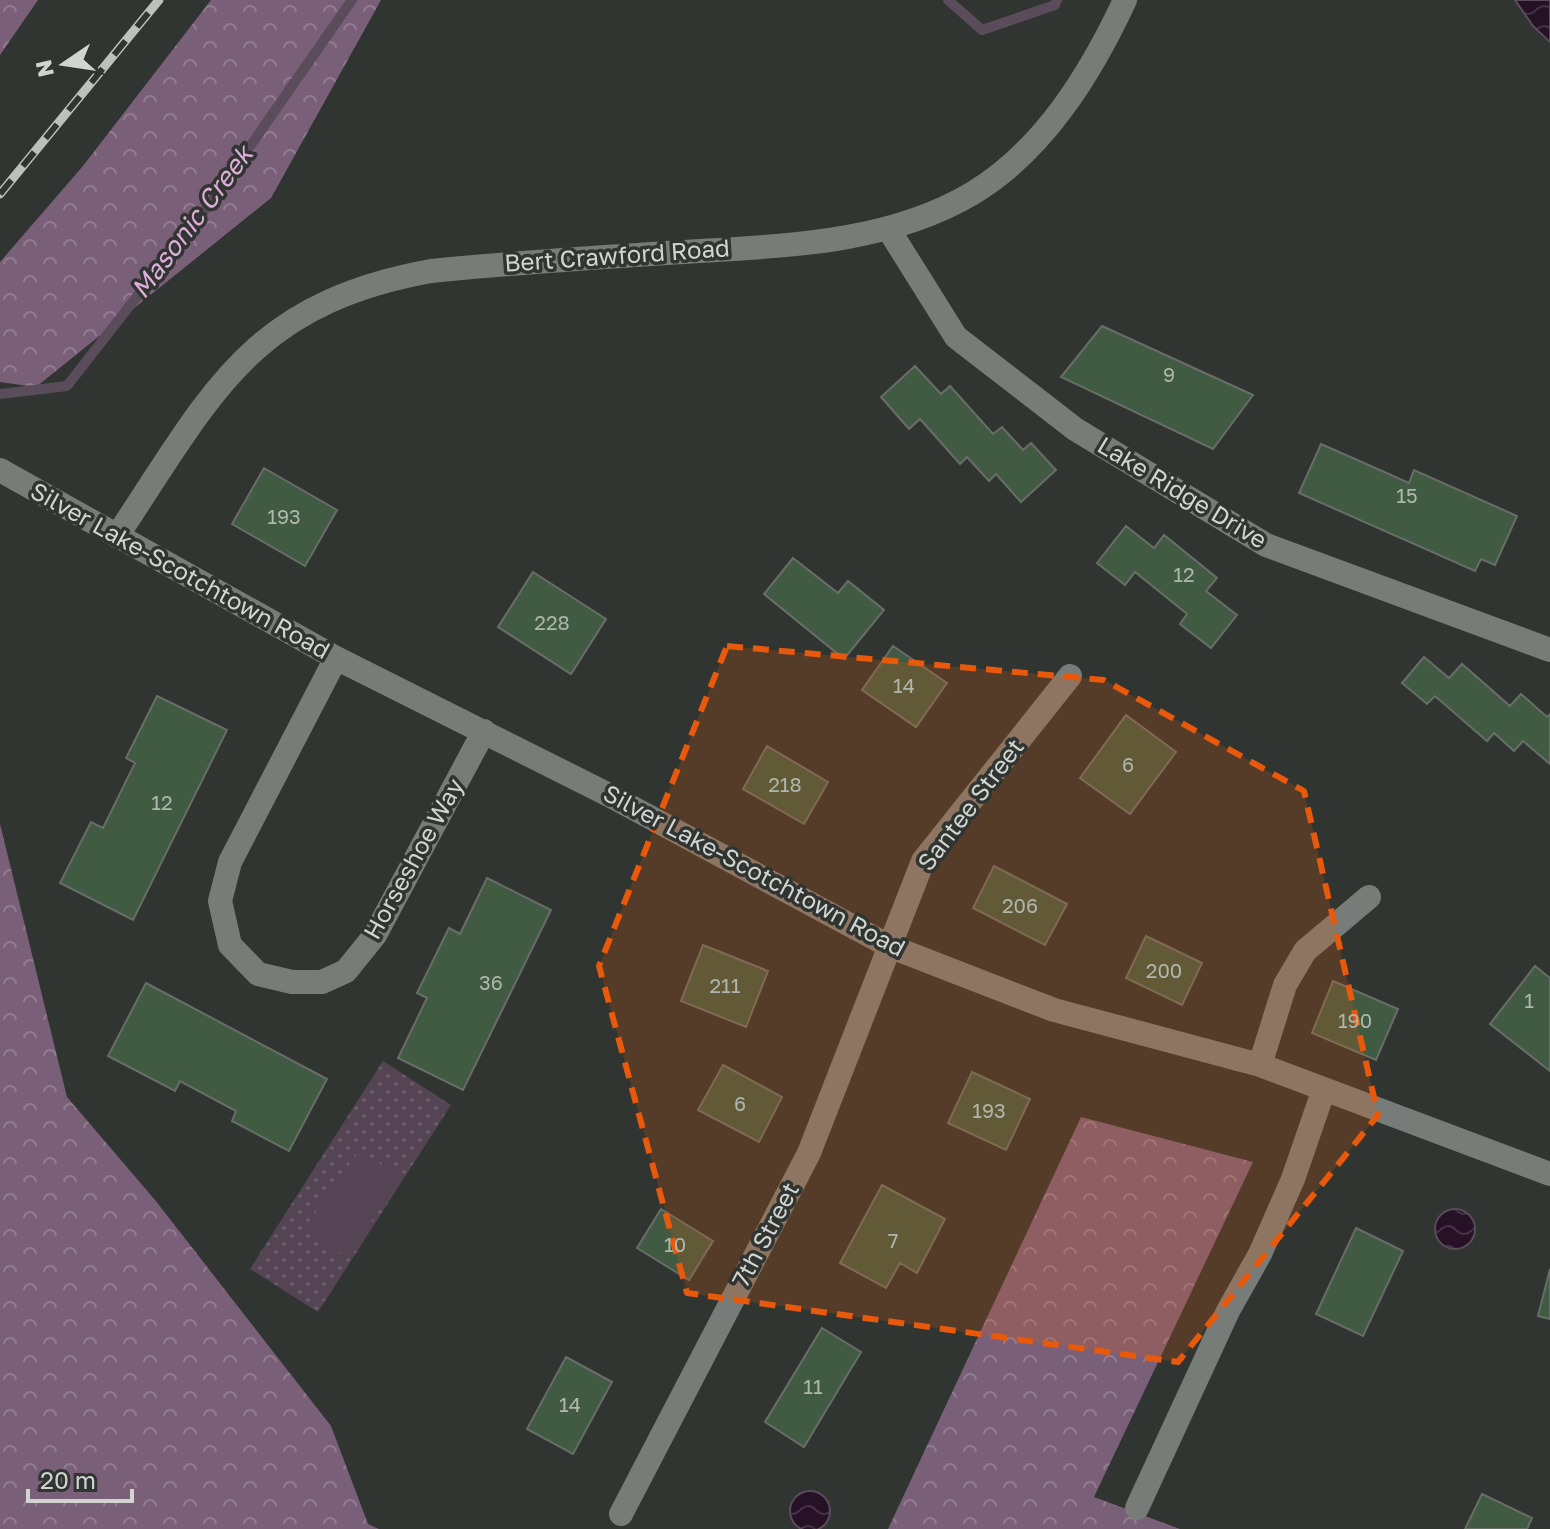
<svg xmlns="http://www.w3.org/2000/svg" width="1550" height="1529" font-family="'Golos Text',sans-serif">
<defs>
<pattern id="green-dots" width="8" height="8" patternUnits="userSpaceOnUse" patternTransform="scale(2)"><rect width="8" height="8" fill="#554454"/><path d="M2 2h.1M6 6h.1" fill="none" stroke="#6d5e6c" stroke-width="1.8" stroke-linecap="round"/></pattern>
<pattern id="forest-crowns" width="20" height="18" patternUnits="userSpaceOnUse" patternTransform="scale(2)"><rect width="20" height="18" fill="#7a5f78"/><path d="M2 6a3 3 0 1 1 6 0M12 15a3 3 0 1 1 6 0" fill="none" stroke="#927c90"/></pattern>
<pattern id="water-waves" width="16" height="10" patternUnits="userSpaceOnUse" patternTransform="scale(2)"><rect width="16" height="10" fill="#271126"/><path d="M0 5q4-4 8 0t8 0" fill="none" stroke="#453345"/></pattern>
</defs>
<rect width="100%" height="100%" fill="#313531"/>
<!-- green -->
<path fill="url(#green-dots)" d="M383 1061 451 1105 318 1312 250 1269Z"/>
<!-- forest -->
<path fill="url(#forest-crowns)" d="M0 0H38L0 55Z
M211 0H381L271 198 36 387 0 382V262L83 166Z
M0 824 67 1097 155 1200 331 1426 368 1524 379 1529H0Z
M1081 1117 1253 1162 1094 1497 1180 1529H888Z"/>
<!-- pitch -->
<path fill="#554454" d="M360 1150 401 1179 346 1257 305 1228Z"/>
<!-- water -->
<path fill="url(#water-waves)" stroke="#5a4c5a" stroke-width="2" d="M1515 0H1550V42L1533 26Z
M1435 1229a20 20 0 1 1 40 0a20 20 0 1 1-40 0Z
M790 1511a20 20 0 1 1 40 0a20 20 0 1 1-40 0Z"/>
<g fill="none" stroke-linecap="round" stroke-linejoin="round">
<!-- stream -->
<path stroke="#5a4c5a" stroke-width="10" d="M948 0 982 30 1055 5 1057 0
M0 394 67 386 214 198 352 0"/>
</g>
<!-- building -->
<path fill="#415b42" stroke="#696d69" stroke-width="2" d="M1102 326 1253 395 1213 449 1061 377Z
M915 366 941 394 950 386 993 434 1002 427 1023 450 1031 443 1056 470 1021 502 996 474 989 481 967 457 960 464 920 419 909 429 881 397Z
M1321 444 1409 483 1414 470 1517 516 1495 565 1481 559 1475 571 1299 493Z
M264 468 337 510 305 566 232 524Z
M1126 526 1154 548 1164 535 1217 578 1206 591 1237 615 1211 648 1180 624 1187 614 1135 572 1125 585 1097 563Z
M793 558 838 593 848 581 884 610 844 659 764 594Z
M533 572 606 619 571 674 498 627Z
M893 646 947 683 916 727 862 690Z
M1424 657 1449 678 1462 664 1510 706 1521 694 1547 717 1550 714V764L1523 741 1514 751 1494 733 1487 741 1435 696 1427 704 1402 683Z
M157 696 227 730 133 920 60 883 91 822 103 828 135 763 126 758Z
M1126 715 1176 752 1130 814 1080 778Z
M767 746 828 782 804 824 743 789Z
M994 866 1067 904 1045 945 973 908Z
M487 878 551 910 463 1090 398 1058 427 998 417 993 449 928 460 934Z
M1146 936 1202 963 1182 1005 1126 978Z
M703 945 768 971 746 1027 681 1001Z
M1535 966 1550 978V1071L1490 1024Z
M1333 981 1398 1009 1376 1060 1312 1033Z
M146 983 327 1079 289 1151 232 1121 236 1111 180 1081 175 1091 108 1056Z
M723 1065 782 1097 759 1142 698 1110Z
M972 1072 1030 1099 1006 1150 948 1123Z
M882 1185 945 1219 917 1273 900 1263 886 1288 840 1263Z
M661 1209 713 1241 689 1280 637 1248Z
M1356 1228 1403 1251 1363 1336 1316 1314Z
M1550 1269V1319L1538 1316Z
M822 1328 861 1352 804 1447 765 1422Z
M566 1357 612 1382 573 1454 527 1429Z
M1482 1494 1532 1518 1527 1529H1465Z"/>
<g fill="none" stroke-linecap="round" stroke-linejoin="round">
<!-- minor -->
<path stroke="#787c78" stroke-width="24" d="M889 230 956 337 1075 429 1266 545 1550 650
M0 470 336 658 609 795 889 946 1054 1010 1260 1065 1550 1174
M117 536C212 394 249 304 431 271 510 263 588 258 667 253 769 246 883 247 973 193 1044 150 1091 73 1125 0
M336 658 230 862 220 901 230 945 258 974 292 982H322L346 971 375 935 484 731
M1260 1065 1285 985 1305 951 1369 897
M1137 1508 1228 1311 1260 1254 1293 1179 1324 1089
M621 1514 809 1153 923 861 1070 676"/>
<!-- rail casing -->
<g stroke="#bdc0bd" stroke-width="9">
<path id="rail" d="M0 194 159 0"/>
</g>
<!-- rail -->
<use href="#rail" stroke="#313531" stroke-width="6" stroke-dasharray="18" stroke-linecap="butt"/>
</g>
<!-- marked area -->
<path fill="#e8590c" fill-opacity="0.2" stroke="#e8590c" stroke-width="6" stroke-dasharray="16 10" stroke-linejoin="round" d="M727 646 1104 680 1304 791 1378 1115 1178 1362 687 1293 599 966Z"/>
<g text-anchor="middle" stroke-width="7" stroke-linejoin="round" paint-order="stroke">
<!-- number labels -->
<g font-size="20" fill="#aeb6ae">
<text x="1169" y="382">9</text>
<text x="1407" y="503">15</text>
<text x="284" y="524">193</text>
<text x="1184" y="582">12</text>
<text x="552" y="630">228</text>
<text x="904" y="693">14</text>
<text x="1128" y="772">6</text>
<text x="785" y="792">218</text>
<text x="162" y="810">12</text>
<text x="1020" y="913">206</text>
<text x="1164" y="978">200</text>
<text x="491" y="990">36</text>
<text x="725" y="993">211</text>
<text x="1529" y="1008">1</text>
<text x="1355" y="1028">190</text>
<text x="740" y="1111">6</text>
<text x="989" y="1118">193</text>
<text x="893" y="1248">7</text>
<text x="675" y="1252">10</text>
<text x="813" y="1394">11</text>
<text x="570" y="1412">14</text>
</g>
<!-- street labels -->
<g font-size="24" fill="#d2d4d2" stroke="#313531">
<text transform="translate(617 256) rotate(-4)" y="8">Bert Crawford Road</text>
<text transform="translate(1182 493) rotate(31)" y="8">Lake Ridge Drive</text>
<text transform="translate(180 571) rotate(29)" y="8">Silver Lake-Scotchtown Road</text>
<text transform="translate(971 805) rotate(-53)" y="8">Santee Street</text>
<text transform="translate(414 859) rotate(-61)" y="8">Horseshoe Way</text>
<text transform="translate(754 871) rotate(28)" y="8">Silver Lake-Scotchtown Road</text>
<text transform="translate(766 1235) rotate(-62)" y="8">7th Street</text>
</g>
<!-- water labels -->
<g font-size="26" font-style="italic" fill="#ddadd9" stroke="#313531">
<text transform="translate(192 222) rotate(-53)" y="9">Masonic Creek</text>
</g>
</g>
<!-- north arrow -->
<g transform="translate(64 64) rotate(257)" stroke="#313531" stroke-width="6" paint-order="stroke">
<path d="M0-6L14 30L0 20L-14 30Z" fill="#d2d4d2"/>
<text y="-12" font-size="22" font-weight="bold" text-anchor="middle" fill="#d2d4d2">N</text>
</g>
<!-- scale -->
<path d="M28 1489v12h104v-12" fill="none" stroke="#d2d4d2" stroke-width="4"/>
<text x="40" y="1489" font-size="24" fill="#d2d4d2" stroke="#313531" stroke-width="6" paint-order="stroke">20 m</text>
</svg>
